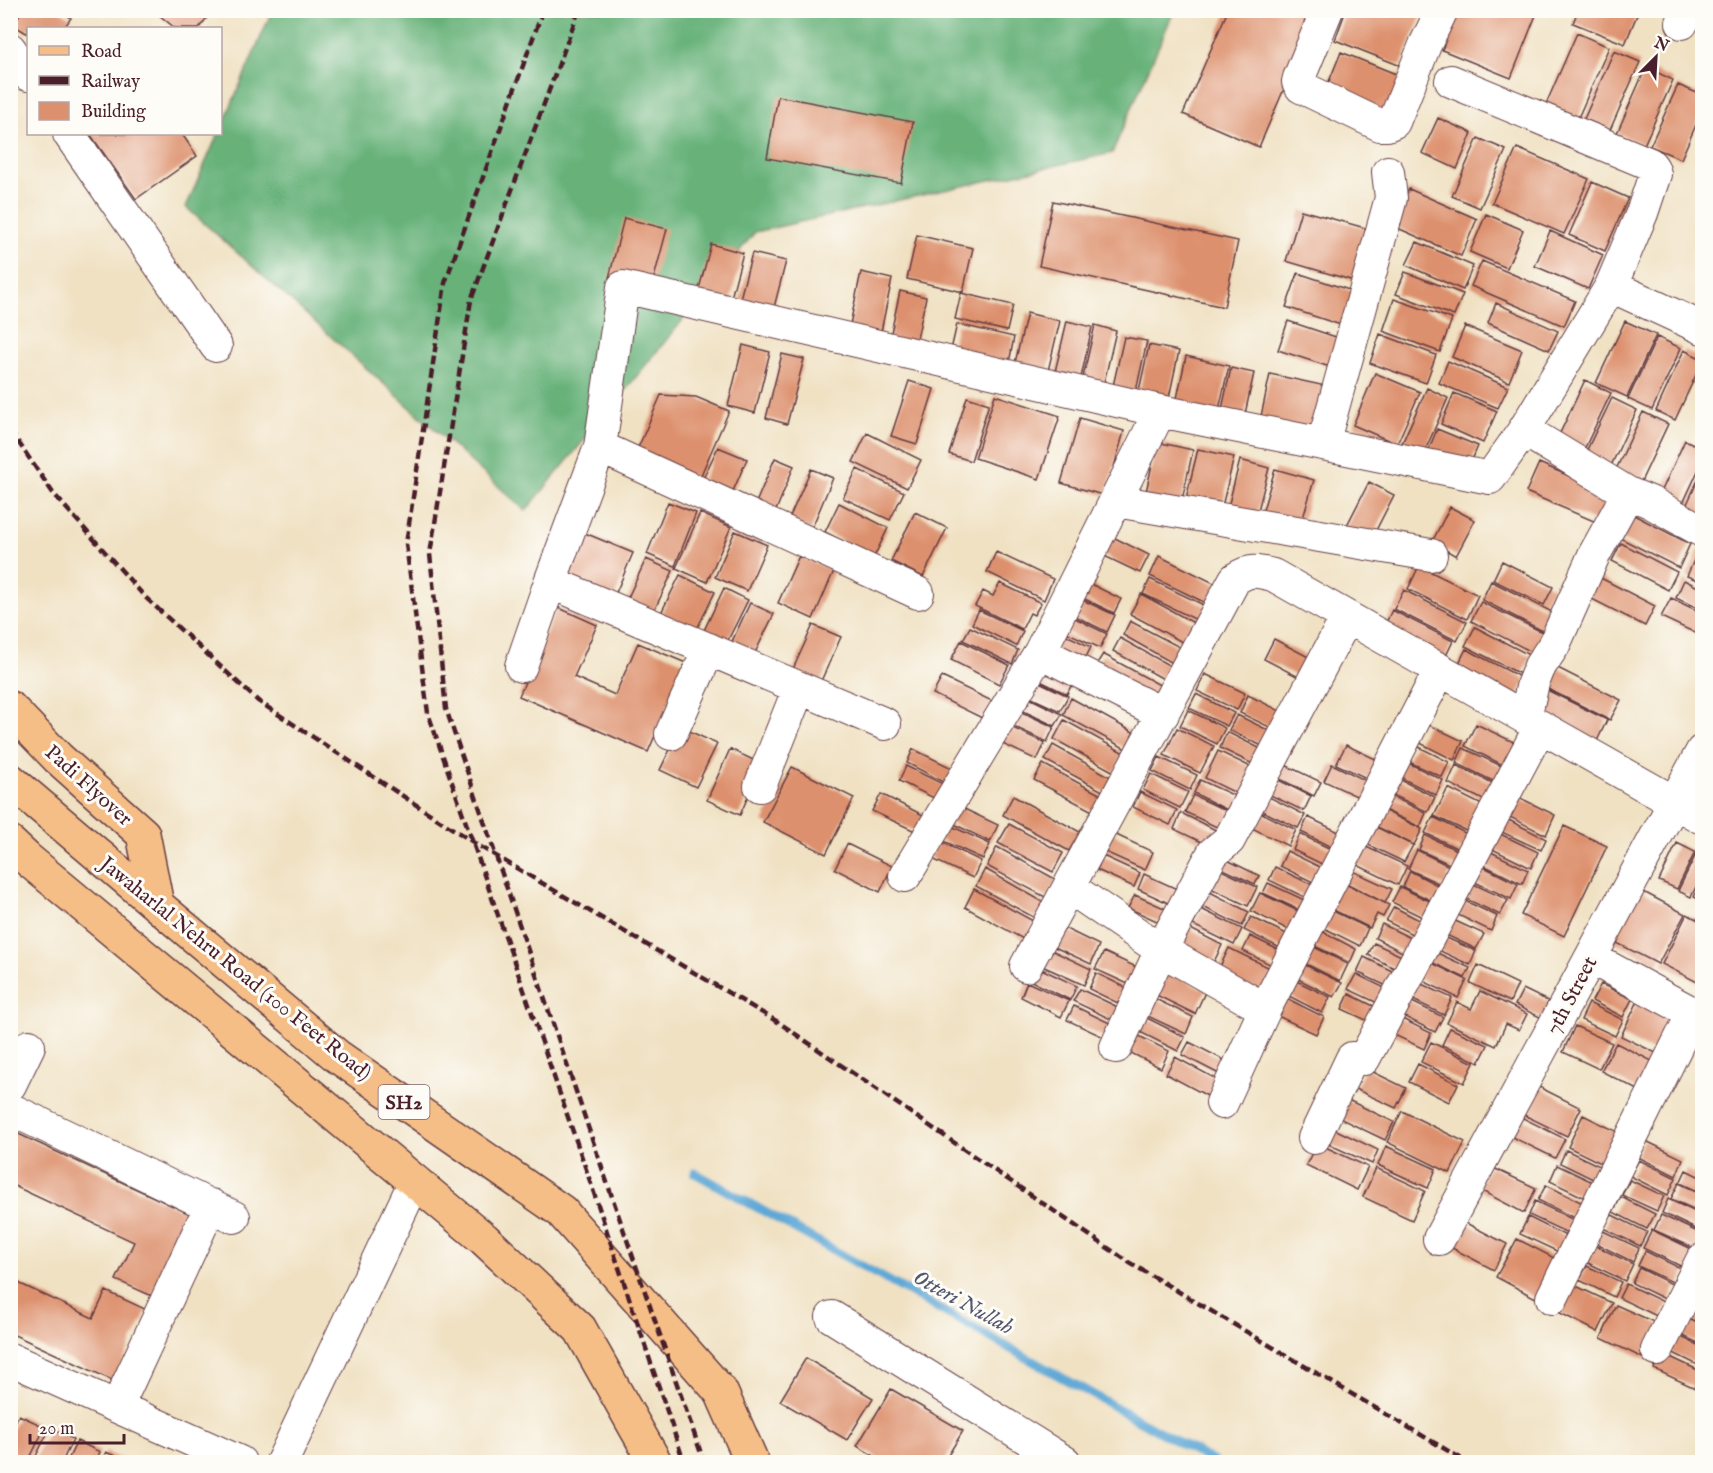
<svg xmlns="http://www.w3.org/2000/svg" width="1713" height="1473" font-family="'IM FELL English',serif">
<rect width="100%" height="100%" fill="#fdfcf7"/>
<filter id="ink" filterUnits="userSpaceOnUse"><feTurbulence type="fractalNoise" baseFrequency=".0167" numOctaves="2"/><feDisplacementMap in="SourceGraphic" scale="12" xChannelSelector="R" yChannelSelector="G"/><feConvolveMatrix kernelMatrix="1 2 1 2 8 2 1 2 1" color-interpolation-filters="sRGB"/></filter>
<filter id="wash" filterUnits="userSpaceOnUse"><feTurbulence type="fractalNoise" baseFrequency=".008" numOctaves="4" result="noise"/><feDisplacementMap in="SourceGraphic" scale="24" xChannelSelector="R" yChannelSelector="G"/><feGaussianBlur stdDeviation="1.35" result="paint"/><feColorMatrix in="noise" values="0 0 0 0 0 0 0 0 0 0 0 0 0 0 0 0 0 1.4 0 .05"/><feComposite in="paint" operator="in"/></filter>
<g filter="url(#wash)">
<rect width="100%" height="100%" fill="#f0e1c3"/>
<!-- forest -->
<path fill="#68b27a" stroke="#596852" stroke-width="1.5" d="M272 11H1174L1112 153 755 232 526 511 186 207 218 134H220L221 129Z"/>
<g fill="none" stroke-linecap="round" stroke-linejoin="round">
<!-- stream -->
<path stroke="#5fa8d6" stroke-width="9" d="M695 1173 1214 1462"/>
</g>
<g id="blocks">
<!-- building -->
<path fill="#dd906d" d="M22 10H59L71 18 64 28H28V34L13 25Z
M153 10H213L199 28H175Z
M1228 10H1318L1259 147 1183 114Z
M1346 10H1424L1401 66 1335 40Z
M1457 10H1538L1511 78 1442 50Z
M1578 10H1639L1625 44 1573 23Z
M1577 33 1609 47 1578 118 1546 104Z
M1614 51 1640 62 1610 130 1584 119Z
M1341 52 1406 78 1391 115 1326 89Z
M1646 67 1673 80 1644 145 1617 133Z
M1678 85 1702 95V111L1681 159 1650 146Z
M778 96 913 122 901 183 767 158Z
M1438 118 1472 133 1457 169 1422 153Z
M90 134H182L197 156 136 199Z
M1478 138 1506 150 1480 208 1452 196Z
M1517 148 1589 179 1564 234 1492 203Z
M1592 182 1628 198 1605 251 1569 235Z
M1409 189 1477 219 1461 256 1393 226Z
M1053 201 1238 241 1224 307 1039 266Z
M1301 210 1376 231 1361 283 1286 261Z
M1486 214 1523 230 1507 268 1470 252Z
M624 218 667 229 651 289 609 278Z
M1550 231 1603 255 1588 289 1535 266Z
M917 235 973 248 963 292 907 279Z
M1417 242 1473 266 1463 290 1406 265Z
M711 244 743 253 728 309 696 300Z
M752 253 786 261 771 319 737 310Z
M1482 261 1575 301 1564 326 1471 286Z
M861 272 892 279 879 341 848 334Z
M1405 272 1463 294 1454 316 1396 294Z
M1298 273 1358 293 1347 327 1286 307Z
M900 291 926 297 914 353 888 347Z
M961 293 1013 305 1007 331 955 319Z
M1394 299 1452 319 1440 352 1383 331Z
M1496 303 1558 331 1549 350 1488 323Z
M1027 313 1060 321 1047 375 1014 367Z
M1067 321 1092 327 1080 382 1054 376Z
M1288 321 1342 339 1333 368 1278 350Z
M1625 321 1656 335 1627 397 1596 383Z
M957 324 1014 337 1009 363 951 350Z
M1095 325 1116 331 1103 387 1082 382Z
M1465 326 1522 350 1509 382 1452 357Z
M1380 334 1436 355 1426 383 1370 363Z
M1124 337 1147 341 1134 400 1111 395Z
M1657 337 1681 348 1652 410 1628 399Z
M743 345 770 352 755 413 728 406Z
M1149 345 1179 351 1167 407 1137 400Z
M1684 350 1702 359V362L1675 420 1656 411Z
M782 354 804 359 787 424 766 418Z
M1186 356 1229 366 1217 418 1175 408Z
M1448 361 1508 387 1498 408 1439 383Z
M1231 368 1254 373 1243 423 1220 418Z
M1375 373 1420 392 1397 444 1353 425Z
M1270 374 1335 388 1324 440 1259 426Z
M1585 380 1611 393 1580 458 1554 446Z
M909 381 934 389 917 444 891 436Z
M1427 388 1448 398 1421 460 1399 450Z
M1454 393 1497 411 1483 443 1441 424Z
M661 395 696 397 729 411 697 484 634 457Z
M995 395 1060 416 1039 479 975 458Z
M967 397 989 404 971 461 949 454Z
M1612 398 1637 410 1609 470 1583 458Z
M1643 412 1668 424 1637 490 1612 478Z
M1080 418 1124 431 1106 496 1061 483Z
M1437 429 1478 446 1467 472 1427 454Z
M867 433 921 460 907 488 853 462Z
M1685 440 1702 448V462L1680 510 1658 499Z
M1157 442 1193 450 1180 509 1144 501Z
M718 447 747 459 730 498 700 485Z
M1198 449 1234 457 1220 515 1184 507Z
M775 458 794 466 775 513 755 505Z
M1240 460 1269 468 1255 522 1226 515Z
M1539 463 1615 496 1603 525 1526 492Z
M811 469 833 478 811 530 788 521Z
M857 469 904 492 890 520 843 498Z
M1275 469 1314 480 1299 532 1260 520Z
M1702 471V517L1682 515Z
M1369 482 1394 495 1369 544 1344 531Z
M668 502 696 513 675 566 647 554Z
M839 503 888 528 874 557 825 532Z
M1450 507 1475 520 1456 556 1432 542Z
M915 512 947 528 923 577 891 561Z
M700 513 731 527 707 582 676 568Z
M1632 514 1690 544 1679 568 1620 538Z
M580 531 633 553 612 602 559 580Z
M735 531 767 545 747 591 715 577Z
M1107 534 1149 555 1140 573 1098 553Z
M1621 543 1677 572 1668 590 1612 561Z
M1699 549 1702 550V582L1687 576Z
M996 552 1053 579 1044 600 987 572Z
M799 556 834 571 813 619 778 603Z
M1159 556 1220 586 1210 605 1150 576Z
M646 559 673 571 651 617 625 604Z
M1502 561 1553 587 1544 605 1493 580Z
M1419 566 1478 595 1467 619 1408 589Z
M680 575 715 592 693 637 658 619Z
M1595 575 1655 606 1645 626 1584 595Z
M1150 579 1210 608 1203 623 1143 594Z
M1083 580 1121 599 1114 613 1076 595Z
M1684 580 1702 589V610L1676 598Z
M1491 581 1556 614 1547 633 1482 600Z
M1000 583 1041 603 1034 615 1030 613 1022 629 975 606 983 591 993 596Z
M724 588 748 600 723 650 700 639Z
M1404 590 1467 622 1457 641 1394 609Z
M1141 594 1194 623 1184 643 1130 614Z
M1076 597 1115 615 1107 632 1069 613Z
M1671 598 1702 613V636L1661 617Z
M1481 602 1544 633 1534 653 1471 621Z
M750 603 774 614 751 661 728 650Z
M557 607 597 625 574 677 615 695 638 643 686 663 648 752 519 696Z
M979 610 1023 631 1016 646 972 624Z
M1392 610 1453 641 1444 660 1383 629Z
M1071 616 1107 634 1100 648 1064 631Z
M1130 621 1187 651 1178 666 1123 635Z
M813 625 841 637 816 692 788 680Z
M970 627 1018 650 1012 664 963 640Z
M1475 627 1531 656 1522 675 1465 646Z
M1058 631 1091 647 1080 669 1047 653Z
M1120 638 1174 668 1167 681 1113 651Z
M1274 639 1318 662 1308 682 1264 659Z
M961 641 1009 665 999 684 951 660Z
M1466 649 1526 680 1515 701 1455 671Z
M1103 654 1167 689 1156 708 1091 673Z
M1042 660 1076 676 1067 694 1034 678Z
M1550 664 1621 700 1610 720 1540 685Z
M1205 674 1245 693 1237 710 1197 691Z
M942 677 992 701 984 719 933 694Z
M1031 678 1068 696 1060 711 1023 694Z
M1545 689 1607 720 1596 743 1534 712Z
M1021 694 1062 714 1055 726 1015 707Z
M1196 694 1234 713 1227 726 1189 708Z
M1248 695 1288 715 1280 732 1240 713Z
M1071 698 1135 733 1126 749 1063 715Z
M1011 707 1054 727 1047 742 1004 722Z
M1188 710 1225 728 1217 744 1180 726Z
M1237 715 1280 736 1272 751 1229 730Z
M1064 720 1124 753 1114 772 1054 739Z
M1002 723 1045 743 1037 760 994 740Z
M1427 724 1463 741 1454 760 1418 742Z
M1476 724 1524 747 1513 770 1465 746Z
M681 727 717 744 696 787 660 770Z
M1177 728 1214 746 1200 773 1164 755Z
M1227 732 1271 754 1263 769 1220 748Z
M1053 745 1116 780 1108 794 1045 760Z
M1346 745 1382 762 1373 781 1336 764Z
M1415 745 1449 762 1442 777 1407 761Z
M1463 748 1510 770 1503 786 1456 763Z
M730 749 762 764 740 815 707 800Z
M913 749 954 769 947 784 907 763Z
M1218 751 1261 772 1248 799 1205 778Z
M1159 757 1197 775 1190 790 1152 771Z
M1402 760 1443 780 1436 795 1395 775Z
M1281 763 1321 782 1314 796 1274 776Z
M1043 764 1105 797 1096 813 1034 780Z
M1332 764 1375 785 1367 801 1324 781Z
M1456 765 1501 787 1492 804 1448 783Z
M906 766 945 785 938 800 899 781Z
M792 767 854 798 826 854 763 822Z
M1151 774 1188 792 1180 808 1143 790Z
M1270 776 1311 796 1304 811 1262 791Z
M1395 777 1435 797 1428 812 1387 792Z
M1200 780 1244 800 1237 815 1194 793Z
M1448 788 1490 809 1477 836 1434 816Z
M1140 792 1177 810 1170 825 1133 807Z
M1261 793 1305 815 1298 828 1254 807Z
M1385 793 1426 813 1420 827 1378 807Z
M1510 793 1555 815 1546 835 1500 812Z
M881 794 925 816 917 832 872 811Z
M1193 795 1231 813 1223 830 1185 812Z
M1013 796 1080 832 1069 851 1003 815Z
M956 805 998 825 990 842 948 821Z
M1377 807 1422 829 1414 845 1369 823Z
M1252 808 1296 830 1288 846 1244 824Z
M1181 813 1222 833 1214 848 1174 829Z
M1499 815 1546 839 1541 850 1493 828Z
M1308 817 1349 837 1341 852 1301 832Z
M1433 817 1477 839 1469 854 1425 833Z
M947 824 990 844 983 859 939 839Z
M1009 824 1063 853 1053 872 998 843Z
M1370 824 1413 845 1404 862 1362 842Z
M1564 826 1607 846 1564 936 1521 915Z
M1494 831 1538 852 1531 868 1486 846Z
M1112 833 1153 852 1145 870 1103 851Z
M1300 834 1339 853 1332 869 1293 850Z
M1425 835 1465 854 1458 868 1419 850Z
M939 841 981 861 973 878 930 858Z
M1677 843 1695 852 1677 889 1659 881Z
M847 844 892 866 880 892 835 869Z
M1362 845 1407 866 1398 885 1353 863Z
M997 847 1057 880 1047 898 987 866Z
M1485 849 1528 870 1522 884 1479 863Z
M1417 850 1453 868 1444 886 1408 869Z
M1287 851 1330 872 1323 887 1280 866Z
M1697 852 1702 854V874L1691 897 1678 891Z
M1103 856 1140 873 1134 887 1097 870Z
M1221 857 1260 876 1255 884 1217 866Z
M1476 863 1518 884 1511 899 1468 879Z
M1213 866 1257 887 1248 906 1204 885Z
M1275 867 1323 890 1317 903 1269 880Z
M1344 867 1392 889 1385 903 1338 879Z
M985 869 1045 903 1037 919 976 886Z
M1410 871 1445 889 1438 904 1403 887Z
M1144 874 1188 894 1181 909 1138 889Z
M1702 879V901L1694 897Z
M1339 881 1389 905 1383 917 1377 914 1370 928 1325 906Z
M1467 881 1508 900 1500 915 1460 896Z
M1268 883 1313 904 1308 914 1263 893Z
M1400 887 1440 906 1432 922 1392 902Z
M974 889 1035 922 1025 940 965 907Z
M1640 890 1685 914 1658 964 1613 941Z
M1208 891 1249 912 1242 926 1201 906Z
M1260 893 1300 912 1291 931 1251 911Z
M1135 895 1175 913 1168 926 1128 908Z
M1461 899 1497 916 1491 931 1454 913Z
M1325 907 1368 928 1360 946 1316 924Z
M1394 907 1429 925 1422 939 1386 921Z
M1201 909 1242 929 1234 945 1193 925Z
M1687 914 1702 922V981L1701 984 1662 964Z
M1251 917 1291 936 1284 950 1244 930Z
M1451 919 1484 934 1476 949 1444 934Z
M1179 923 1222 945 1210 970 1166 948Z
M1056 924 1099 945 1091 964 1048 944Z
M1382 924 1419 942 1412 957 1375 938Z
M1312 926 1356 949 1350 963 1304 941Z
M1250 936 1289 955 1282 970 1243 951Z
M1442 936 1476 951 1470 965 1436 949Z
M1302 941 1348 964 1340 981 1294 958Z
M1374 943 1412 961 1406 974 1368 955Z
M1047 948 1091 969 1084 985 1040 965Z
M1229 948 1274 970 1261 997 1216 975Z
M1433 951 1470 968 1465 978 1429 961Z
M1104 952 1147 972 1139 989 1095 969Z
M1364 957 1404 977 1397 991 1357 972Z
M1293 959 1342 983 1334 997 1286 973Z
M1424 959 1467 980 1458 998 1415 977Z
M1478 965 1518 984 1510 1002 1470 983Z
M1035 966 1077 986 1070 1000 1029 980Z
M1156 967 1206 990 1195 1014 1146 990Z
M1096 973 1135 992 1128 1008 1089 989Z
M1356 974 1393 992 1386 1007 1348 989Z
M1284 975 1330 997 1322 1013 1277 990Z
M1415 981 1452 998 1444 1015 1407 997Z
M1027 982 1069 1001 1061 1017 1021 997Z
M1601 984 1632 999 1623 1017 1592 1001Z
M1080 989 1126 1011 1121 1024 1073 1001Z
M1523 989 1556 1005 1548 1021 1515 1005Z
M1480 991 1527 1014 1519 1030 1506 1024 1496 1046 1447 1023 1457 1002 1471 1009Z
M1278 994 1324 1017 1316 1034 1269 1012Z
M1349 994 1386 1012 1379 1026 1342 1009Z
M1147 995 1193 1017 1186 1034 1139 1012Z
M1402 997 1443 1017 1435 1032 1395 1012Z
M1638 1001 1683 1022 1666 1058 1621 1036Z
M1589 1003 1623 1020 1615 1036 1581 1020Z
M1074 1006 1118 1027 1112 1041 1067 1020Z
M1137 1013 1185 1037 1178 1051 1130 1027Z
M1396 1016 1431 1033 1424 1049 1388 1032Z
M1575 1026 1612 1043 1599 1069 1563 1052Z
M1450 1028 1488 1045 1479 1063 1442 1045Z
M1131 1032 1169 1051 1161 1068 1123 1049Z
M1189 1042 1228 1062 1221 1075 1182 1055Z
M1431 1042 1474 1063 1464 1083 1421 1062Z
M1616 1043 1656 1063 1642 1092 1601 1071Z
M1175 1057 1222 1082 1213 1099 1166 1074Z
M1418 1064 1458 1084 1449 1102 1409 1082Z
M1365 1068 1406 1088 1396 1108 1355 1089Z
M1531 1083 1581 1108 1567 1136 1516 1111Z
M1346 1099 1394 1122 1385 1140 1337 1117Z
M1402 1111 1465 1142 1450 1173 1387 1142Z
M1513 1113 1565 1139 1555 1158 1504 1133Z
M1583 1115 1622 1134 1607 1166 1568 1147Z
M1326 1125 1378 1150 1372 1164 1319 1140Z
M10 1130 190 1214 152 1296 116 1280 134 1242 10 1184Z
M1644 1140 1683 1159 1676 1176 1636 1156Z
M1317 1143 1368 1167 1357 1190 1306 1165Z
M1386 1146 1436 1169 1428 1188 1378 1165Z
M1566 1150 1606 1169 1599 1182 1560 1163Z
M1639 1160 1676 1178 1668 1195 1630 1176Z
M1557 1165 1597 1184 1589 1200 1550 1181Z
M1489 1166 1536 1188 1524 1213 1478 1189Z
M1376 1168 1425 1191 1412 1220 1363 1197Z
M1686 1170 1702 1178V1193L1680 1183Z
M1630 1180 1664 1196 1657 1211 1622 1195Z
M1679 1183 1702 1194V1213L1671 1199Z
M1546 1185 1587 1205 1580 1221 1538 1200Z
M1621 1197 1655 1214 1647 1229 1613 1212Z
M1668 1199 1702 1215V1232L1662 1213Z
M1535 1201 1580 1223 1574 1236 1529 1215Z
M1610 1214 1647 1232 1640 1246 1603 1228Z
M1661 1215 1702 1234 1696 1249 1654 1230Z
M1528 1217 1572 1239 1565 1255 1520 1234Z
M1464 1222 1507 1244 1494 1270 1450 1247Z
M1601 1230 1639 1248 1633 1262 1595 1243Z
M1652 1230 1698 1252 1689 1270 1643 1248Z
M1517 1239 1566 1264 1545 1303 1496 1277Z
M1594 1245 1633 1264 1625 1281 1586 1262Z
M1645 1251 1686 1271 1679 1285 1638 1266Z
M1587 1266 1621 1282 1614 1297 1579 1280Z
M1639 1268 1676 1286 1669 1301 1632 1283Z
M10 1279 93 1318 106 1291 147 1310 114 1381 10 1333Z
M1626 1284 1668 1304 1661 1318 1619 1298Z
M1574 1285 1612 1303 1598 1332 1560 1313Z
M1696 1303 1702 1306V1322L1690 1316Z
M1616 1305 1663 1326 1647 1360 1601 1338Z
M1684 1317 1702 1325V1345L1677 1333Z
M1673 1333 1702 1347V1367L1665 1349Z
M1662 1353 1702 1372V1377L1697 1389 1654 1369Z
M806 1358 873 1398 847 1440 780 1401Z
M891 1389 963 1431 944 1462H884L857 1446Z
M19 1415 45 1427 28 1462H10V1433Z
M50 1428 73 1439 62 1462H33Z
M77 1441 100 1452 95 1462H67Z
M106 1452 129 1462H101Z"/>
</g>
</g>
<g filter="url(#ink)">
<use href="#blocks" fill-opacity="0" stroke="#633c42" stroke-width="1.5"/>
<g fill="none" stroke-linecap="round" stroke-linejoin="round">
<!-- minor casing -->
<g stroke="#633c42" stroke-width="34">
<path id="minor" d="M1327 10 1299 78 1298 82 1301 87 1380 125H1387L1394 122 1425 45 1442 10
M1682 23 1688 10
M10 49 28 75
M69 134 216 346
M1611 286 1702 328
M1524 430 1628 493 1650 502 1702 531
M1323 444 1391 198 1388 172
M600 447 550 582 885 724
M1116 501 1431 555
M918 593 600 447 623 287 1160 411 1490 478 1524 430 1611 286 1642 213 1655 174 1653 168 1650 164 1451 81
M1040 652 1163 714
M521 666 550 582
M1525 718 1533 683 1540 666 1554 645 1594 555 1628 493
M671 734 709 649
M760 786 799 688
M905 876 1040 652 1160 411
M1069 887 1161 950 1265 1009
M1591 958 1702 1018
M1026 966 1235 579C1250 569 1257 571 1273 575L1702 818
M1116 1047 1161 950 1213 853 1229 840 1347 617
M10 1085 29 1046
M1222 1103 1265 1009 1440 670
M10 1109 234 1217
M1314 1138 1352 1058 1364 1059 1540 727
M1439 1239 1702 751
M1552 1298 1693 1013
M832 1317 1065 1462
M1657 1350 1702 1260
M10 1359 240 1462
M117 1407 211 1205
M282 1462 415 1181"/>
</g>
<!-- major casing -->
<g stroke="#633c42" stroke-width="36">
<path id="major" d="M10 708 58 758 143 834 157 905
M10 780 157 905 337 1056 561 1211 721 1392 752 1462
M10 843 26 858 484 1239 580 1329 655 1462"/>
</g>
<!-- minor -->
<use href="#minor" stroke="#fff" stroke-width="32"/>
<!-- major -->
<use href="#major" stroke="#f6be87" stroke-width="33"/>
<!-- rail -->
<path stroke="#4a1f2b" stroke-width="4.5" stroke-dasharray="9 4.5" stroke-linecap="butt" d="M543 10 445 283 406 544 428 713 589 1178 684 1462
M579 10 471 300 430 554 446 709 600 1162 704 1462
M10 430 53 493 144 596 258 701 479 846 778 1022 1130 1263 1467 1462"/>
</g>
</g>
<g text-anchor="middle" stroke-width="6" stroke-linejoin="round" paint-order="stroke">
<!-- shield labels -->
<rect fill="#fdfcf7" stroke="#806168" stroke-width="1.5" x="378.5" y="1085" width="51" height="34" rx="4.5"/>
<g font-size="20" font-weight="bold" fill="#4a1f2b">
<text x="404" y="1109">SH2</text>
</g>
<!-- street labels -->
<g font-size="21" fill="#4a1f2b" stroke="#fdfcf7">
<text transform="translate(89 785) rotate(42)" y="7">Padi Flyover</text>
<text transform="translate(236 968) rotate(39)" y="7">Jawaharlal Nehru Road (100 Feet Road)</text>
<text transform="translate(1571 995) rotate(-62)" y="7">7th Street</text>
</g>
<!-- water labels -->
<g font-size="22" font-style="italic" fill="#52566f" stroke="#fdfcf7">
<text transform="translate(964 1301) rotate(29)" y="8">Otteri Nullah</text>
</g>
</g>
<!-- margin -->
<rect width="1713" height="1473" fill="none" stroke="#fdfcf7" stroke-width="36"/>
<!-- legend -->
<rect x="27" y="27" width="195" height="108" fill="#fdfcf7" stroke="#b5a4a5" stroke-width="1.5"/>
<rect x="39" y="46" width="30" height="9" fill="#f6be87" stroke="#b5a4a5" stroke-width="1.5"/>
<text x="81" y="57" font-size="18" fill="#4a1f2b">Road</text>
<rect x="39" y="76" width="30" height="9" fill="#4a1f2b" stroke="#b5a4a5" stroke-width="1.5"/>
<text x="81" y="87" font-size="18" fill="#4a1f2b">Railway</text>
<rect x="39" y="102" width="30" height="18" fill="#dd906d" stroke="#b5a4a5" stroke-width="1.5"/>
<text x="81" y="117" font-size="18" fill="#4a1f2b">Building</text>
<!-- north arrow -->
<g transform="translate(1656 57) rotate(24)" stroke="#fdfcf7" stroke-width="4.5" paint-order="stroke">
<path d="M0-4.5L10 22L0 15L-10 22Z" fill="#4a1f2b"/>
<text y="-9" font-size="16" font-weight="bold" text-anchor="middle" fill="#4a1f2b">N</text>
</g>
<!-- scale -->
<path d="M30 1434v9h94v-9" fill="none" stroke="#4a1f2b" stroke-width="3"/>
<text x="39" y="1434" font-size="18" fill="#4a1f2b" stroke="#fdfcf7" stroke-width="4.5" paint-order="stroke">20 m</text>
</svg>
